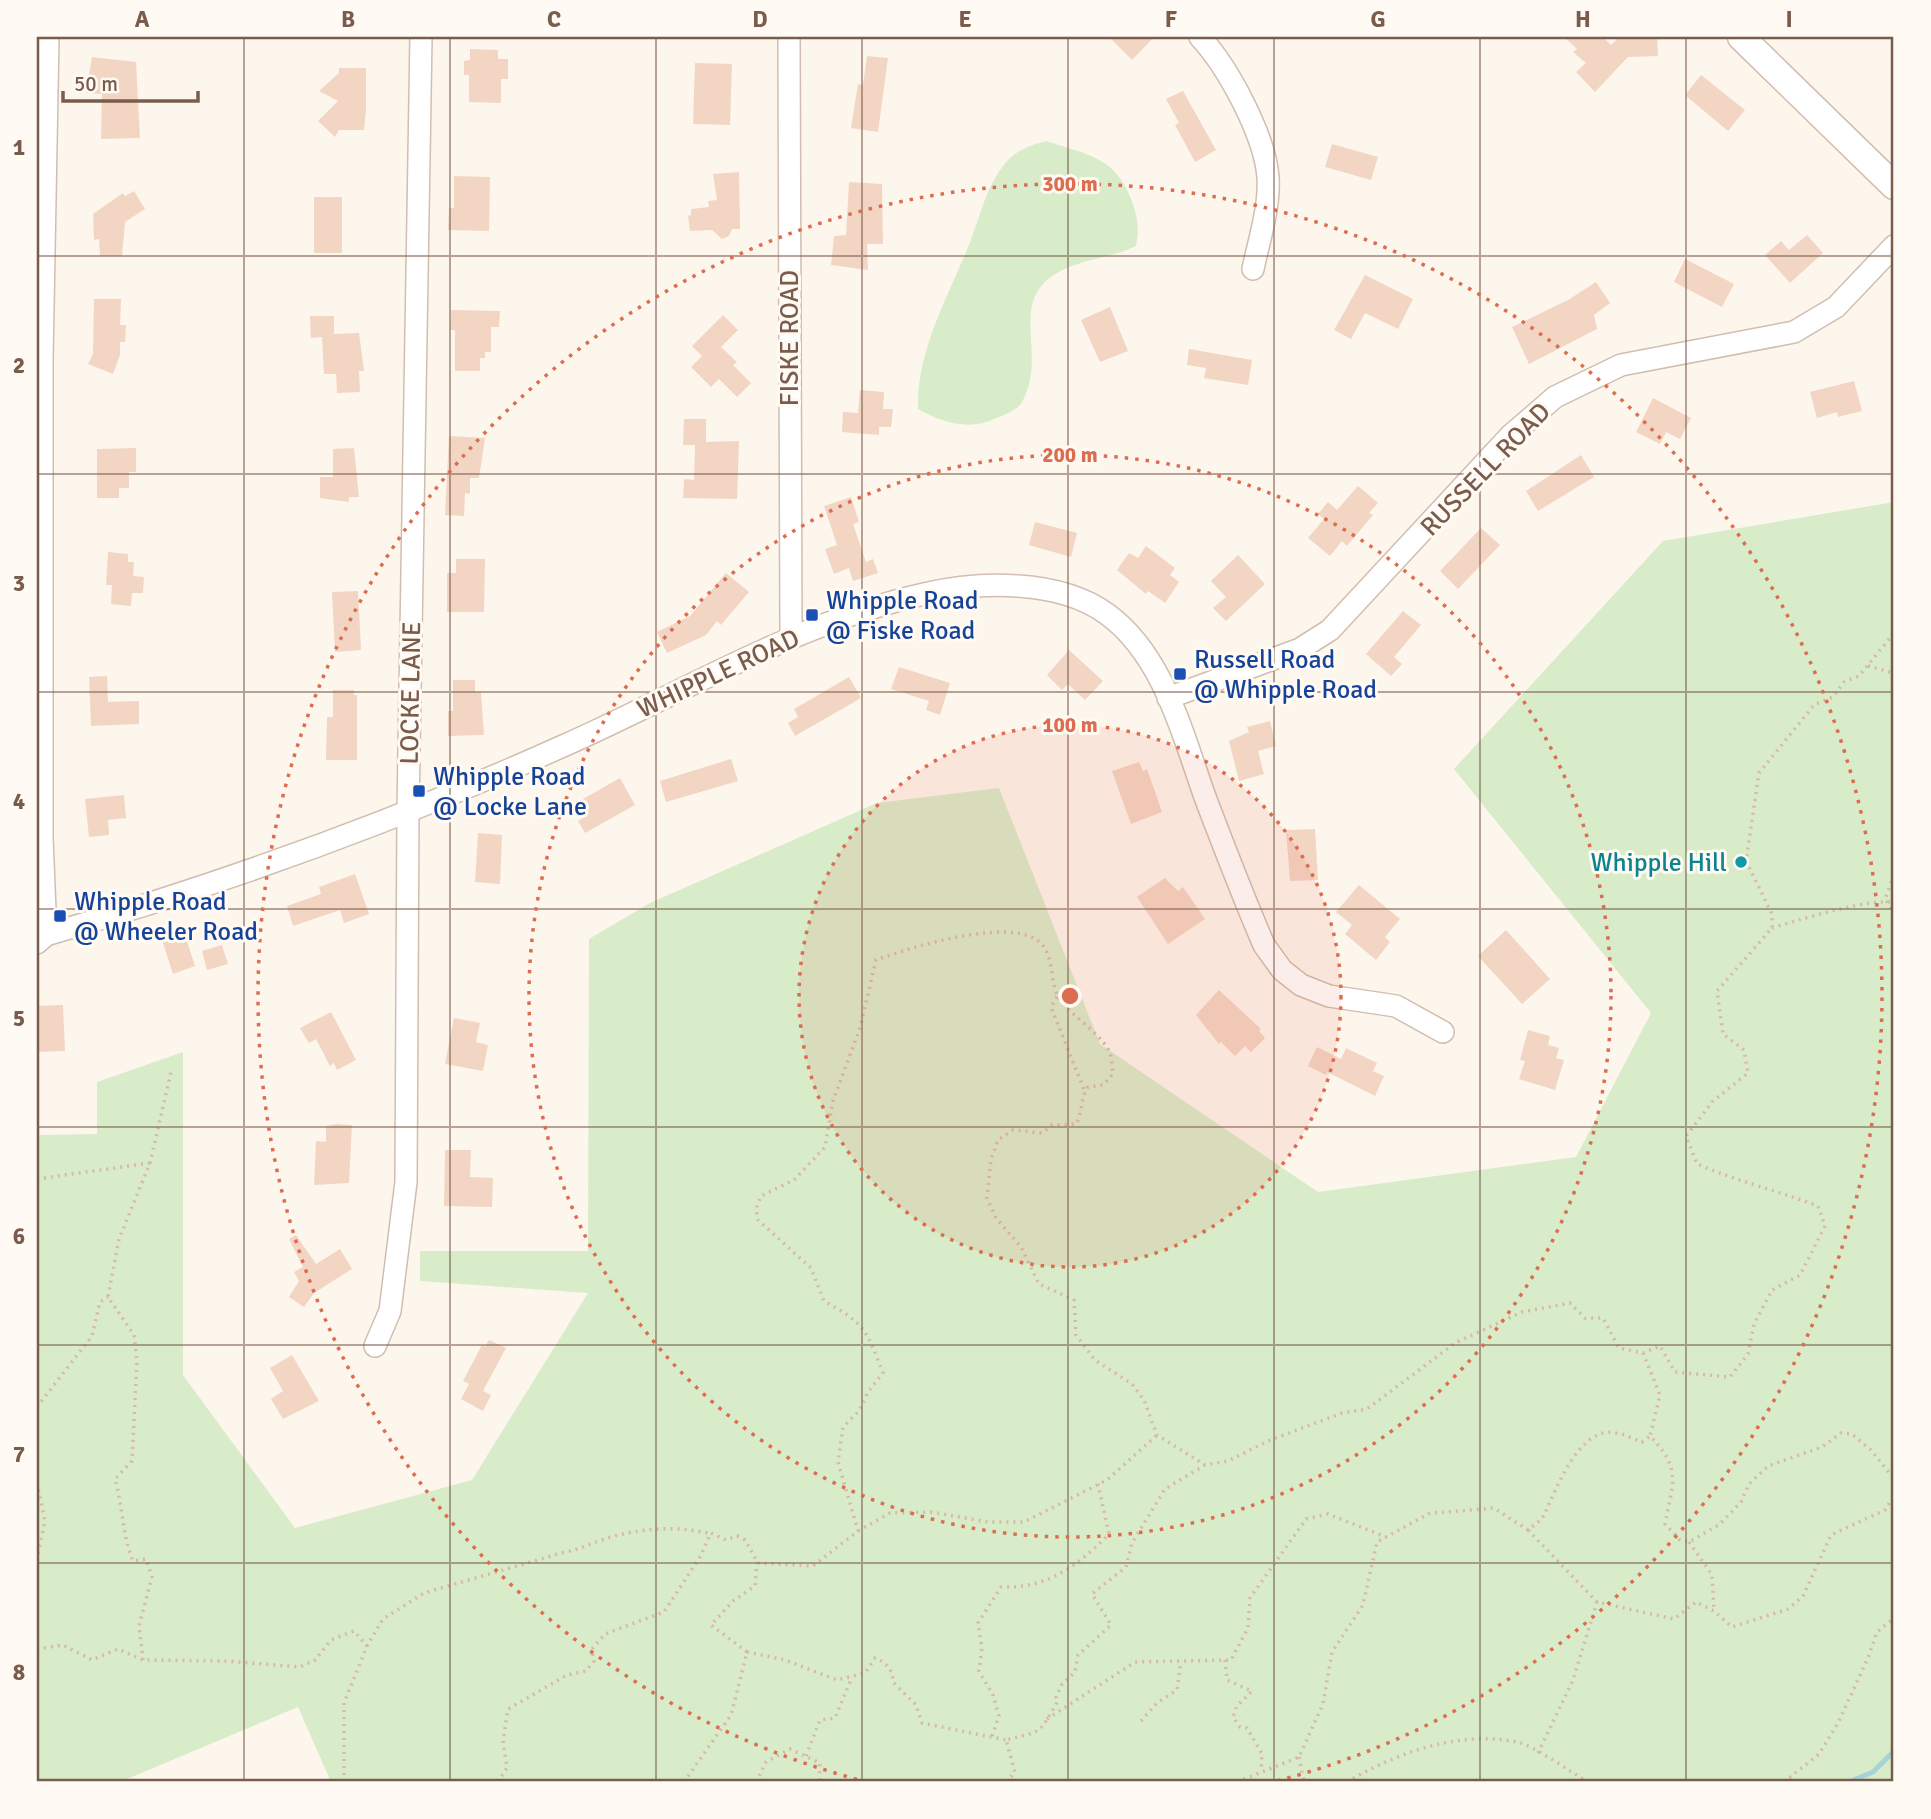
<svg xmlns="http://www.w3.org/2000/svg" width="1931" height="1819" font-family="Signika,sans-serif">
<rect width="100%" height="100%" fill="#fdf6ec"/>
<!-- green -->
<path fill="#d8ecc9" d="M1046 141C1089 155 1117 157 1133 204 1138 219 1139 231 1136 246 1106 261 1061 259 1039 289 1020 316 1041 359 1026 393 1024 398 1022 404 1018 407 1012 412 1002 416 994 419 970 431 940 422 918 409 916 349 951 292 972 237 982 209 988 183 1008 160 1019 149 1032 145 1046 141Z
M1894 502V1782H331L298 1707 120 1782H37V1135L97 1134V1082L183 1052V1375L295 1528 472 1480 588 1293 420 1281V1251H588L589 939 650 903 877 803 999 788 1100 1044 1318 1192 1576 1157 1651 1013 1454 769 1663 541Z"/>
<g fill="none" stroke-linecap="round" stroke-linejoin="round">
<!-- stream -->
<path stroke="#a5d3da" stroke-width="5" d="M1849 1782 1873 1772 1894 1751"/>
</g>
<!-- building -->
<path fill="#f3d5c3" d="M1109 37H1154L1132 60Z
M1564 37H1603L1611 45 1619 37H1657L1658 56 1628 57 1595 92 1576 72 1586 63 1573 52 1577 49Z
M470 49 498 50V59H508V79H501V103L469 102V75H464V61L470 60Z
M867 56 888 58 878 132 851 128 858 84 863 85Z
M92 57 136 62 140 138 101 139 102 94 86 93Z
M695 63 732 64 730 125 693 124Z
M339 68H366V109L364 130H339L335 137 318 121 338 101 319 91 339 73Z
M1701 75 1745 110 1728 131 1685 95Z
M1183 91 1216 150 1195 162 1175 125 1179 123 1166 99Z
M1332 144 1378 157 1371 180 1325 167Z
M739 172 740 229H732L729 236 722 239 712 230 690 231 688 216 691 215V209L709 207 708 201 717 200 713 174Z
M454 176 490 177 489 231 448 230 449 208H454Z
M849 182 882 184 883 244H867L868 270 831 265 834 236 846 235Z
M134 191 145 209 125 222 122 256H100L99 239 94 240 93 214 123 193 125 196Z
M314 197H342V253H314Z
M1807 235 1823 253 1790 283 1765 255 1781 241 1789 250Z
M1685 259 1734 284 1722 307 1674 282Z
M1365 275 1413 299 1398 329 1365 313 1351 339 1334 330Z
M1596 282 1610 303 1594 315 1597 329 1529 364 1512 327 1568 300Z
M94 299H121L120 325H126L125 342H120V355L113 374 88 364 93 354Z
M1110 307 1128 351 1100 362 1081 320Z
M451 310 500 311 499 327H491V352H485V358H480V371H455V330H450Z
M723 315 738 330 721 347 737 362 733 365 751 383 737 397 719 379 711 387 691 367 702 356 692 346Z
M310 316H334V334L359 333 364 371H359L360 392 337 393 336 374H324L322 337 311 338Z
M1189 349 1252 360 1248 385 1204 378 1206 368 1187 365Z
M1854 381 1862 411 1838 417 1837 412 1817 418 1810 392Z
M860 390 884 392 883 409H893L891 427H879V435L842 432 843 412 858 413Z
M1653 398 1691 418 1680 439 1666 432 1660 444 1636 432Z
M684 419H706V442L739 441 737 499 683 498 684 479 694 480 695 445H683Z
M449 436 485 438 479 478H470V494L465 493 464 516 445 515Z
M136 448V472H129V488H119V498H97V449Z
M354 448 359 497H349V502L320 498V477H333V449Z
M1581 455 1594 477 1538 511 1526 491Z
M1358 486 1378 503 1369 513 1373 515 1347 546 1342 541 1330 556 1308 538 1324 519 1318 514 1328 502 1337 510Z
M851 497 859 522 853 524 866 562 873 559 878 573 853 581 849 568 834 574 825 549 837 545 824 506Z
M1035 522 1077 533 1071 557 1029 545Z
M1481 528 1500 545 1458 589 1440 571Z
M1146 546 1175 568 1170 575 1179 582 1165 603 1148 591 1146 594 1117 570 1129 553 1138 558Z
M108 552 128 554V562H134L133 576 144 577 143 593H132L131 606 111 604 112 585H106Z
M1238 555 1265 584 1226 621 1213 608 1226 597 1211 581Z
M456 559H485L484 612H447V573H456Z
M726 573 749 592 721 625 717 621 706 635 667 653 657 632 690 616Z
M358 591 361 650 335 652 332 592Z
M1403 611 1421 625 1394 657 1402 664 1391 676 1366 654Z
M1069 650 1103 681 1085 700 1068 684 1062 690 1047 675Z
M899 667 950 683 940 715 926 710 929 701 891 689Z
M107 676 108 702 139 701V724L91 726 89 677Z
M849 677 861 698 795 736 788 723 798 717 794 709Z
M453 680H475V692H481L484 735 448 736V711H453Z
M333 690H354V695H357V760H326L327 717H333Z
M1270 721 1276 746 1258 751 1264 774 1239 781 1229 741 1249 732 1247 727Z
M731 759 738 781 666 802 660 781Z
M1139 762 1143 771 1147 769 1162 812 1131 824 1112 771Z
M620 778 635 805 585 833 578 821 584 817 576 803Z
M124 795 126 818 108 820 109 835 89 837 85 799Z
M1315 829 1318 880 1290 881 1286 830Z
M478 833 502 835 500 884 475 882Z
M355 874 369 914 344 923 340 910 293 926 287 906 321 894 319 887Z
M1165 878 1178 891 1183 887 1205 919 1168 944 1137 897Z
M1359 885 1400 919 1385 937 1390 942 1376 960 1345 934 1352 925 1336 912Z
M1506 930 1550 979 1522 1004 1478 956Z
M184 932 195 966 173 974 162 940Z
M222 945 228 964 207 970 202 951Z
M1219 990 1261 1029 1259 1031 1265 1038 1251 1052 1245 1046 1235 1056 1221 1042 1219 1044 1196 1015Z
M63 1005 65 1051 37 1052V1006Z
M331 1012 356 1060 337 1070 334 1063 330 1066 316 1039 309 1043 300 1028Z
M454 1018 480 1023 476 1042 488 1045 483 1071 445 1064Z
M1528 1030 1550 1036 1548 1045 1559 1048 1556 1058 1564 1060 1555 1090 1519 1079 1525 1061 1520 1060Z
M1317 1047 1341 1059 1346 1048 1377 1063 1373 1071 1384 1076 1375 1096 1327 1072 1326 1075 1308 1066Z
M336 1124 352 1125 349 1183 314 1185 316 1141 326 1142V1126Z
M445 1150H471L470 1177 493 1178 492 1207 444 1206Z
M296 1235 316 1264 340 1249 352 1269 314 1293 304 1307 289 1297 299 1281 294 1272 303 1267 289 1239Z
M489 1340 506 1348 483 1391 491 1395 483 1411 461 1399 469 1384 463 1381 482 1345 485 1347Z
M292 1355 319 1401 283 1419 271 1399 283 1391 270 1368Z"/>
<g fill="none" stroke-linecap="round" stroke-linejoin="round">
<!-- minor casing -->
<g stroke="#d1beb0" stroke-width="24">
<path id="minor" d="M789 37 791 639
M1200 37C1228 67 1265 136 1268 177 1270 207 1259 240 1253 269
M1168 698 1300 649 1330 630 1511 435 1555 397 1621 365 1794 332 1836 307 1894 246
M46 935 42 838V360L48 37
M37 943 46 935C222 884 396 821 563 746 683 693 795 623 924 594 979 581 1059 579 1107 614 1166 657 1184 741 1208 805 1226 852 1244 899 1264 945L1282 970 1301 985 1329 996 1396 1006 1443 1032
M375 1346 390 1311 406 1182 408 811 421 37"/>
</g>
<!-- tertiary casing -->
<g stroke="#d1beb0" stroke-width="29">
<path id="tertiary" d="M1741 37 1894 186"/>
</g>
<!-- path -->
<path stroke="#d9b8a5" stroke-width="3.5" stroke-dasharray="2 5" stroke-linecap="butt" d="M1868 666 1894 673
M1894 875 1885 899 1894 912
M1772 928C1794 921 1877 896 1894 903
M1057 997 1051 1007 1085 1092
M37 1179 150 1163
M1643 1353 1660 1395 1650 1436
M37 1407 92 1336 100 1302 108 1297
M37 1483 45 1521 37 1558
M1528 1530 1597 1602 1674 1619 1696 1602 1714 1611 1732 1627 1788 1609 1803 1596 1831 1535 1885 1510 1894 1496
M858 1531 890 1513 931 1512 988 1522H1024L1107 1480 1157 1435
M1689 1542 1712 1575 1714 1611
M37 1649 63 1645 92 1660 118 1649 143 1660 226 1661 300 1667 315 1660 331 1640 354 1631 367 1646
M747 1652 785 1660 837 1680 865 1673 875 1658C886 1662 893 1670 893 1682L916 1705 922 1723 1006 1740
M143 1660 139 1626 152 1577 146 1559 133 1561C122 1535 123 1507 115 1479L132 1461 137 1361 134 1335 108 1297 119 1239 150 1163 171 1072
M1225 1660 1227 1680 1252 1691 1237 1706 1233 1717 1240 1727 1247 1728 1262 1754 1261 1770
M1047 1719 1135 1662 1231 1660 1248 1628 1250 1598 1306 1519 1328 1514 1386 1537
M1141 1721 1157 1703 1177 1690 1181 1661
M992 1736 999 1716 993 1695 979 1671 982 1648 978 1623 1001 1587C1047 1589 1079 1565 1109 1534L1098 1484
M1538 1753 1573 1680 1597 1602
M806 1756 820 1720 835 1718 852 1677
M1299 1757 1304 1782
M344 1782V1703L367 1646 383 1619 424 1593 565 1552C579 1550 588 1544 602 1540 636 1528 677 1525 712 1534
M498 1782 507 1768 503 1741 508 1709 567 1675 586 1671 594 1661 592 1649 605 1634 664 1612 700 1557 711 1533 726 1540 737 1536 745 1540 758 1563 813 1566 858 1531 838 1462 843 1427 859 1411 868 1392 883 1373C866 1330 866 1324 824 1301L811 1268 758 1220 756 1209 761 1196 794 1180 825 1147 833 1101 860 1028 876 960C909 948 1020 912 1044 947 1054 962 1050 984 1059 998 1071 1016 1102 1034 1110 1053 1112 1059 1112 1067 1113 1074L1103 1085 1088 1087C1080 1099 1083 1112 1076 1124L1052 1125 1042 1133 1013 1130 998 1140 991 1159 987 1198 996 1218 1021 1247 1039 1284 1074 1300 1076 1335 1095 1360 1132 1384 1144 1400 1157 1435 1205 1465 1228 1461 1268 1441 1342 1413 1367 1409 1455 1343 1522 1312 1570 1303 1585 1318H1603L1619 1348 1643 1353 1660 1346 1675 1372 1730 1377 1748 1354 1754 1324 1772 1290 1800 1275 1825 1226 1818 1206C1778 1191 1737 1181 1697 1164L1686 1136 1713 1101 1748 1073 1744 1050 1723 1034 1717 991 1772 928V914L1746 861 1759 773 1814 705 1833 697 1844 682 1859 676 1894 633
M684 1782 731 1715 747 1652 711 1625 733 1601 755 1586 757 1562
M756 1782 766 1762 790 1749 820 1763 819 1782
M1006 1782 1015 1772 1006 1740C1044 1730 1037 1736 1058 1701L1056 1697 1062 1684 1075 1672 1078 1655 1111 1625 1092 1594 1126 1567 1132 1543 1165 1489 1205 1465
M1237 1782 1299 1757 1323 1704 1332 1652 1363 1605 1377 1542 1430 1513 1459 1511 1494 1508 1528 1530C1534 1525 1541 1521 1544 1515 1556 1490 1579 1425 1616 1433 1625 1434 1634 1439 1642 1442L1650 1436C1682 1469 1673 1482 1665 1524L1680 1540 1689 1542 1720 1524 1741 1502 1749 1484 1768 1466 1822 1447 1841 1433 1852 1434 1871 1450 1894 1479
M1347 1782C1396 1753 1459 1730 1517 1742 1533 1745 1572 1773 1588 1782
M1784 1782 1819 1754 1838 1723 1868 1658 1877 1632 1894 1618"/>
<!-- minor -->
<use href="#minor" stroke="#fff" stroke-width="21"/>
<!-- tertiary -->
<use href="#tertiary" stroke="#fff" stroke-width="26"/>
</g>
<!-- grid -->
<path fill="none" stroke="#7a5c4d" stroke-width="2" stroke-opacity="0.55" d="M244 37V1782M450 37V1782M656 37V1782M862 37V1782M1068 37V1782M1274 37V1782M1480 37V1782M1686 37V1782M37 256H1894M37 474H1894M37 692H1894M37 909H1894M37 1127H1894M37 1345H1894M37 1563H1894"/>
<!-- distance rings -->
<circle cx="1070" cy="996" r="271" fill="#dc6d51" fill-opacity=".12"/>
<g fill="none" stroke="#dc6d51" stroke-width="3.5" stroke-dasharray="3.5 7">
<circle cx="1070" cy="996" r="271"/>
<circle cx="1070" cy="996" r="541"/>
<path d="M867 1782A812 812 0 1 1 1273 1782"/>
</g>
<!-- markers -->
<g fill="#1a4fb4" stroke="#fffaf3" stroke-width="2.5">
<rect x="805" y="608" width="14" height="14" rx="3.5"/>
<rect x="1173" y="667" width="14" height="14" rx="3.5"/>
<rect x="412" y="784" width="14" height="14" rx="3.5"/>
<rect x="53" y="909" width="14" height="14" rx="3.5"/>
</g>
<circle fill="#0f9aa8" stroke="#fffaf3" stroke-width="2.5" cx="1741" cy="862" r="7"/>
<g text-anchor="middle" stroke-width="6" stroke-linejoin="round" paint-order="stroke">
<!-- street labels -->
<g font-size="26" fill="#7a5c4d" stroke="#fffaf3">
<text transform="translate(789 338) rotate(-90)" y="9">FISKE ROAD</text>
<text transform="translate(1485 469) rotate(-46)" y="9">RUSSELL ROAD</text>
<text transform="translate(718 673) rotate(-25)" y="9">WHIPPLE ROAD</text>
<text transform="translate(410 693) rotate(-89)" y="9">LOCKE LANE</text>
</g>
<!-- transit labels -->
<g font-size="26" fill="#164399" stroke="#fffaf3" text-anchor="start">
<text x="826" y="609">Whipple Road<tspan x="826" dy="30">@ Fiske Road</tspan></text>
<text x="1194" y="668">Russell Road<tspan x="1194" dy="30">@ Whipple Road</tspan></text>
<text x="433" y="785">Whipple Road<tspan x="433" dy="30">@ Locke Lane</tspan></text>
<text x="74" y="910">Whipple Road<tspan x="74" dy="30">@ Wheeler Road</tspan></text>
</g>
<!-- culture labels -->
<g font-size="26" fill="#0d838f" stroke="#fffaf3" text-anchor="end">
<text x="1727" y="871">Whipple Hill</text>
</g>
</g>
<circle cx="1070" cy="996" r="10" fill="#dc6d51" stroke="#fffaf3" stroke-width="3.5"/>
<g font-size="21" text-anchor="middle" font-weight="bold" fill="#dc6d51" stroke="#fffaf3" stroke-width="6" stroke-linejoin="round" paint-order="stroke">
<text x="1070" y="191">300 m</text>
<text x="1070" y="462">200 m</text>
<text x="1070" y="732">100 m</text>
</g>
<!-- border -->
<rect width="1931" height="1819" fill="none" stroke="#fffaf3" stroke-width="77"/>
<!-- scale -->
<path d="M63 91v10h135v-10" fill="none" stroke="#7a5c4d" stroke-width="3.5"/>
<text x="74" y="91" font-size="21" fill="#7a5c4d" stroke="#fffaf3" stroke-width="5" paint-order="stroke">50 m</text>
<rect x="38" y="38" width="1854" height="1742" fill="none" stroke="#7a5c4d" stroke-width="2.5"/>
<g font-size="23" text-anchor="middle" font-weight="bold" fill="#7a5c4d">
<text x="142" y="27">A</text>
<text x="348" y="27">B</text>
<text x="554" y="27">C</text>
<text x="760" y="27">D</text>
<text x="965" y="27">E</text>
<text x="1171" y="27">F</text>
<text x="1378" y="27">G</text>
<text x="1583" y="27">H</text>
<text x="1789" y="27">I</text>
<text x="19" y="155">1</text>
<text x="19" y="373">2</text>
<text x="19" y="591">3</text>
<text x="19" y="809">4</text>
<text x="19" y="1026">5</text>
<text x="19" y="1244">6</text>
<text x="19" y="1462">7</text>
<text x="19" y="1680">8</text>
</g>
</svg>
